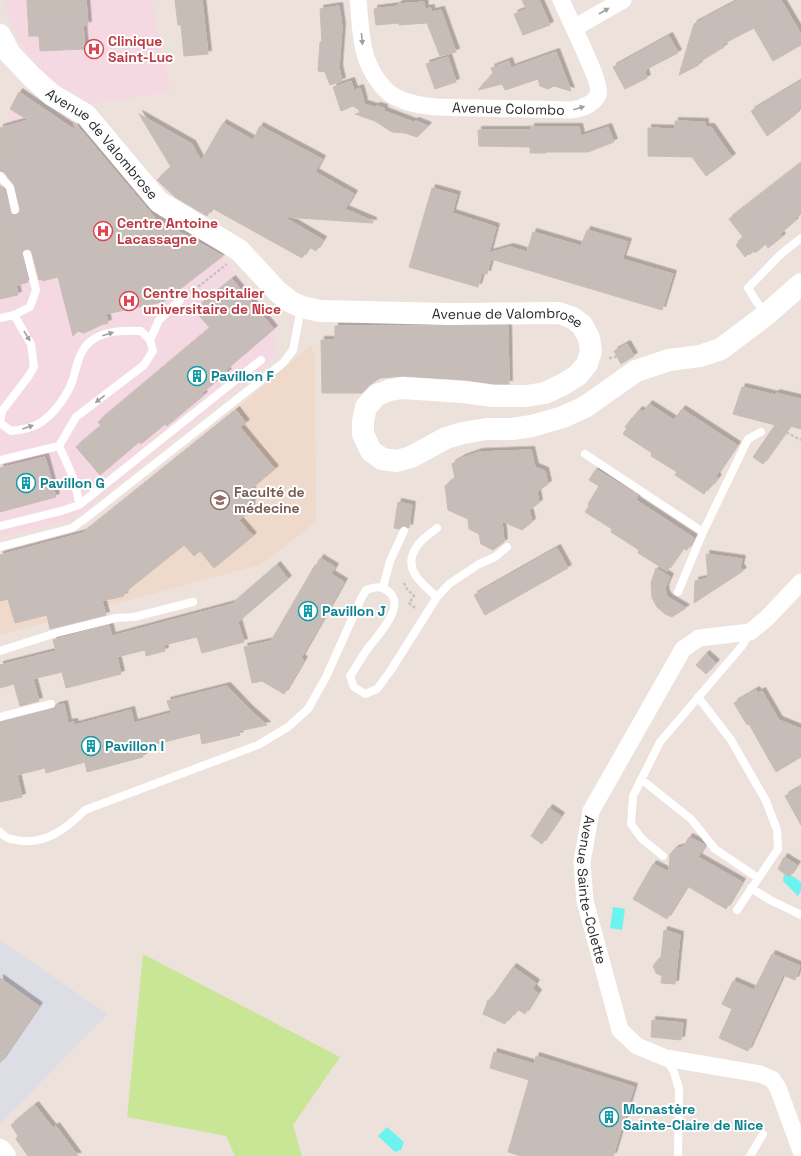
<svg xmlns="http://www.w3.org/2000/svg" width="801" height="1156" font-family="'Space Grotesk',sans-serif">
<defs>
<filter id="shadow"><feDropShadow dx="3.5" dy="-3.5" stdDeviation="0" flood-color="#0004"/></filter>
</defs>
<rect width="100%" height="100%" fill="#ede1dc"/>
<!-- industrial -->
<path fill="#dddde5" d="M0 940 107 1014 0 1124Z"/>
<!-- education -->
<path fill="#efd9cb" d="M311 345 315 356 316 522 262 564 0 635V555L83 533 235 410Z"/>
<!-- medical -->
<path fill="#f4d9e2" d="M3 0H152L171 92 90 104 83 98 62 87 46 75 32 59 18 40 13 30Z
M19 92 55 117 74 122 85 134 153 215 219 252 276 325 273 359 73 520 0 537V128L5 126 10 109Z"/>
<!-- green -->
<path fill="#c9e697" d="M143 954 340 1057 293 1125 302 1156H235L226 1136 127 1117Z"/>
<!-- water -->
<path fill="#6bf3f0" d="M784 874 789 877 791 875 801 882V890L798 896 783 881Z
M613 907 625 909 622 930 610 928Z
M387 1127 404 1142 401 1150 395 1152 378 1136Z"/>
<!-- building -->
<path fill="#c6bdb8" stroke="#c9bcb6" filter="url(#shadow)" d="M27 0H86L88 25H83L85 49 40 51 39 36H29Z
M175 0H202L208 54 184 56 181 25H178Z
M522 0H539L550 25 523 35 514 14 526 9Z
M739 0H781L801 34V45L773 61 754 28 723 44 724 47 698 63 699 65 679 75 694 24Z
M424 2 425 9 431 8V12L441 10 456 52 440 56 427 23 399 25V23L376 25 374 9 398 6V4Z
M339 6 342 27 339 68 342 81 330 85 325 72 318 71 320 42H322L320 9Z
M669 36 678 53 645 70 646 72 645 73 647 78 625 89 613 67Z
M556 52 571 91 554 86 548 89 540 86 538 79 505 90 502 84 478 90 493 73 491 68 509 61 511 68Z
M448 57 456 82 435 89 426 64Z
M351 81 354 90 360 88 364 102 362 103 374 107 377 106 384 108V111L413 122 416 121 428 126 417 137 405 133 392 132 375 121 355 114 362 112 353 106 341 111 333 87Z
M801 81V105L795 115 767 136 751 111Z
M19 92 75 130 74 122 156 219 223 256 163 302 106 314 108 323 101 325 84 333 78 331 73 336 58 277 42 281V279L39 280 32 253 29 249 23 250 22 255 28 282 16 286 18 295 0 299V185L5 191 11 213 17 215 19 214 20 209 14 185 4 172 0 171V128L28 120 10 109Z
M139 114 192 144 201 161 223 123 253 140 260 126 322 159 315 172 354 194 345 209 373 221V223L284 217 323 240 316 251 309 247 302 258 212 208 207 216 175 197 157 180 171 167Z
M675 121 705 122V127H711L732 157 706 176 692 157 648 156V128L675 129Z
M531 127H579L581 136 608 127 614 142 588 152H546V153H530V147L479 146 478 130H531Z
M801 163V214L794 219 795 221 780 234 782 237 768 248 766 244 755 253 754 251 749 255 748 254 745 257 736 245 739 242 738 241 743 237 729 219Z
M432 188 457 195 452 213 496 227 489 253 510 247 527 252 533 232 581 246 587 230 628 242 622 259 673 274 662 310 491 259 487 274 482 273 478 287 409 267Z
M232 279 274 329 226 370 228 372 202 393 204 395 167 426 165 424 141 444 139 442 100 475 76 447 101 426 98 422 210 328 194 310Z
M335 326H508L509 384H494L465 380 403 376 380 378 368 386 362 393H322L321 340H335Z
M627 344 634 356 621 364 614 351Z
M742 387 775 395 776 393 801 399V429L790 426 763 464 753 457 775 425 733 414Z
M649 404 674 420 682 409 737 445 716 476 718 478 710 488 708 487 704 494 675 475 677 472 651 456 652 453 623 434 627 428 625 427 632 418H633L639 410 643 412Z
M236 410 246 423 240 427 275 469 252 488 251 510 239 520 253 536 214 568 200 551 194 556 184 545 124 593V596L102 601 106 615 50 629 47 615 15 623 8 599 0 601V555L83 533Z
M531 450 535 467 545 471 548 484 537 492 539 503 529 510 532 522 522 530 502 521 504 542 493 550 481 544 479 534 469 529 468 519 448 510 445 486 455 478 452 464 462 458 479 452Z
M45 457 56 497 0 512V468Z
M596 469 638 495 636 500 694 538 687 550 683 548 667 571 638 553 639 550 611 532 612 529 585 512 589 506 588 504 599 486 589 480Z
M398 502 412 505 409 528 404 526 399 529 394 528Z
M557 548 568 568 485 615 474 595Z
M706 554 742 559 740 568H741L743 571 694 603 695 581 708 578Z
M320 558 335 567 331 574 344 582 301 658 304 660 284 694 262 681 252 683 244 647 271 641 315 565 316 566Z
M277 565 288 579 238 622 244 642 202 653 197 637 164 645 165 651 146 656 145 650 117 657 121 674 66 688 62 672 33 679 39 701 20 706 14 684 0 688V665L56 651 53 640 109 625 112 636 232 604Z
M656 568 670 577 665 588 666 594 669 598 686 608 672 617 665 614 657 607 652 598 651 583Z
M706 654 716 663 706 674 696 665Z
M227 686 249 709 267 725 239 731 240 735 202 744 200 733 141 748 143 757 87 772 85 762 46 773 45 768 17 775 22 797 0 802V722L52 709 56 706 64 704 68 723 74 722 75 725 131 710 134 723 171 713 167 701Z
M756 690 758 693 762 691 779 720 801 729V757L776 772 749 724 747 725 734 703Z
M801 787V825L785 796Z
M549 808 561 816 542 844 531 836Z
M689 837 705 845 698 857 742 882 726 909 687 886 667 919 633 899 653 864 669 872 670 854 675 849 683 847Z
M784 857 797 865 789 877 778 869Z
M664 930 680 935 675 984 661 983 662 976 656 973 653 966 656 962 661 957Z
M772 954 800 966 795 980 783 975 748 1051 719 1038 732 1009 722 1004 733 981 754 990Z
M513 967 536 983 533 988 538 993 525 1014 517 1009 511 1018H508L505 1024 483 1014 488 1000H490Z
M0 978 39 1006 0 1063Z
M652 1020 683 1023 681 1040 651 1037Z
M494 1052 534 1064 536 1056 634 1087 613 1156H521L508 1152 529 1080 490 1068Z
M35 1105 53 1128 56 1126 78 1156H28L16 1139 18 1136 11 1125Z"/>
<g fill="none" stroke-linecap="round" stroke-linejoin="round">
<!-- path -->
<path stroke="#c4c4c4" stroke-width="2.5" stroke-dasharray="3 2" stroke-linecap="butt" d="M190 293 227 264
M609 358H613L622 353 624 356
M782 430 801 440
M404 583 407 589 414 596 409 603 415 608"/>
<!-- service -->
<path stroke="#fff" stroke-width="8" d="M0 176 10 188 15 210
M766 314 756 301 748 288 781 254 801 238
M14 315 30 307 36 290 27 254
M0 318 14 315 31 344 34 367 28 377 2 411 0 423 11 431C21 430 32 428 40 423 54 414 68 395 73 379 77 366 79 350 91 341 104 330 125 330 141 331L150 340 153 351 144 365 76 417 59 446C68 465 77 483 79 505L61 511 0 526
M150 340 159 320 180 300
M585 454 703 532 748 439 761 432
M0 460 59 446
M79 505 261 360
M0 547 72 528 86 518 283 363 293 350 301 308
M383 587 390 561 404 531
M678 592 703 532
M437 597 449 584 479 564 495 557 507 547
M0 651 56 633 116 618 134 617 193 602
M698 697 731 740 766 801 777 830 778 849 737 910
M0 717 51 704
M641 779 691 819 715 849 758 878
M0 832C8 840 11 839 22 841 48 843 67 828 85 810L258 745 288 727 308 709 326 677 361 599 366 590C376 587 381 585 389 592 406 606 378 635 369 647 362 656 357 666 350 676L354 687 365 694 377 689 391 670 437 597C422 584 402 569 416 548 420 540 430 534 437 528
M663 856 642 839 631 824 633 796 660 742 742 646 750 632
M751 888 770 900 801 915
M666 1059 674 1072 679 1089 678 1156
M750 1156 763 1134"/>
<!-- minor -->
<g stroke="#fff" stroke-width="17">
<path id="s1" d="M358 0C361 29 360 58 379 82 384 89 391 96 400 99 411 104 423 106 436 107L572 110C582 108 593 105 598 95 602 85 579 40 574 28L623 0"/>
<path d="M561 0 574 28"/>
<path id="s2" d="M801 582 767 618 750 632 699 638 683 649 591 811 582 862 585 901 620 1030 637 1046 666 1058 760 1074 772 1079 778 1088 801 1151"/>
</g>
<!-- secondary -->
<g stroke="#fff" stroke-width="22">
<path id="s3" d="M0 35 10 54 32 77 52 95 86 115 159 202 239 250 278 292 291 302 302 307 320 311 449 314 559 313 573 318 582 325 589 338 591 351 587 364 578 375 564 384 545 393 526 396H493L464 392 402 388 390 390 377 395 366 407 363 421V434L371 451 382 459 397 461 411 457 446 438 463 433 486 429H512L532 426 563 417 585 407 636 371 669 360 700 356 721 349 766 315 801 284"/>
<path d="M0 1150 5 1156"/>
</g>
</g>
<!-- one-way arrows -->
<defs><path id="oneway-solid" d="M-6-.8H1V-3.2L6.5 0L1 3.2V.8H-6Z"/></defs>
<g fill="#a0a0a0">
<use href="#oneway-solid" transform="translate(604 11) rotate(-30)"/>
<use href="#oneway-solid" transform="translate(362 39) rotate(84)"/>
<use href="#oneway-solid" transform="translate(579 108) rotate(-16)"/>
<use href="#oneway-solid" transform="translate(108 334) rotate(-17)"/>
<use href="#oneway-solid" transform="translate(27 336) rotate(59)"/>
<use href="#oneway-solid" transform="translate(100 399) rotate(142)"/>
<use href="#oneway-solid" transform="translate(28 427) rotate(-19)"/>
</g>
<!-- icons -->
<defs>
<g id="hospital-ring" transform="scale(1)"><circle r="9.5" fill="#fff" stroke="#e0444e" stroke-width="1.5"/><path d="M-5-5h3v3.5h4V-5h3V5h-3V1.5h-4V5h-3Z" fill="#e0444e"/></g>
<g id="building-ring" transform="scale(1)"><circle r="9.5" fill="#fff" stroke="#0f9aa8" stroke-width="1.5"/><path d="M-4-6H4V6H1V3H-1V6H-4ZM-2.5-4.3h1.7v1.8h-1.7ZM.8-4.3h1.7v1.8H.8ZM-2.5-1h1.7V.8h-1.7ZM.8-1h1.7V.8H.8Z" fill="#0f9aa8"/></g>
<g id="university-ring" transform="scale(1)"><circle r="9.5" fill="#fff" stroke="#8d6e63" stroke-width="1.5"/><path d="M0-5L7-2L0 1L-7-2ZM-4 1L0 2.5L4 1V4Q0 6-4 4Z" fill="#8d6e63"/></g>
</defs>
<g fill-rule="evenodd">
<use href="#hospital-ring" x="94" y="49"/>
<use href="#hospital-ring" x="103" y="231"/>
<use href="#hospital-ring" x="129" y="301"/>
<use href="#building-ring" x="197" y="376"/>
<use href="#building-ring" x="26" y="483"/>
<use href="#university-ring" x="220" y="500"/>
<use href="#building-ring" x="308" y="611"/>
<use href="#building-ring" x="91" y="746"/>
<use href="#building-ring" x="609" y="1117"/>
</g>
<g text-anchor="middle" stroke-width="4" stroke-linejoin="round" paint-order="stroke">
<!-- health labels -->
<g font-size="14" font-weight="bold" fill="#be3a42" stroke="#fff" text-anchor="start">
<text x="108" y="46">Clinique<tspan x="108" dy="16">Saint-Luc</tspan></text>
<text x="117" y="228">Centre Antoine<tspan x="117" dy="16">Lacassagne</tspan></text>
<text x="143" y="298">Centre hospitalier<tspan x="143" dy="16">universitaire de Nice</tspan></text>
</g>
<!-- street labels -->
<g font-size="14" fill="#2b2b2b" stroke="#fff">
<text dy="5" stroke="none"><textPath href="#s1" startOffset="223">Avenue Colombo</textPath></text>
<text dy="5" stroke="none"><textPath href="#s3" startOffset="151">Avenue de Valombrose</textPath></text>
<text dy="5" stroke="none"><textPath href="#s3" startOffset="619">Avenue de Valombrose</textPath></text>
<text dy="5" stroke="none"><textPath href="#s2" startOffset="409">Avenue Sainte-Colette</textPath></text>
</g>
<!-- culture labels -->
<g font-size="14" font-weight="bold" fill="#0d838f" stroke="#fff" text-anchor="start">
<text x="211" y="381">Pavillon F</text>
<text x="40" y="488">Pavillon G</text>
<text x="322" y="616">Pavillon J</text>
<text x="105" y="751">Pavillon I</text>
<text x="623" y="1114">Monastère<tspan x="623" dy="16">Sainte-Claire de Nice</tspan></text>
</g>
<!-- education labels -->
<g font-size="14" font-weight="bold" fill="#785e54" stroke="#fff" text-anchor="start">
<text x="234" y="497">Faculté de<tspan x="234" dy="16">médecine</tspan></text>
</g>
</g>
</svg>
